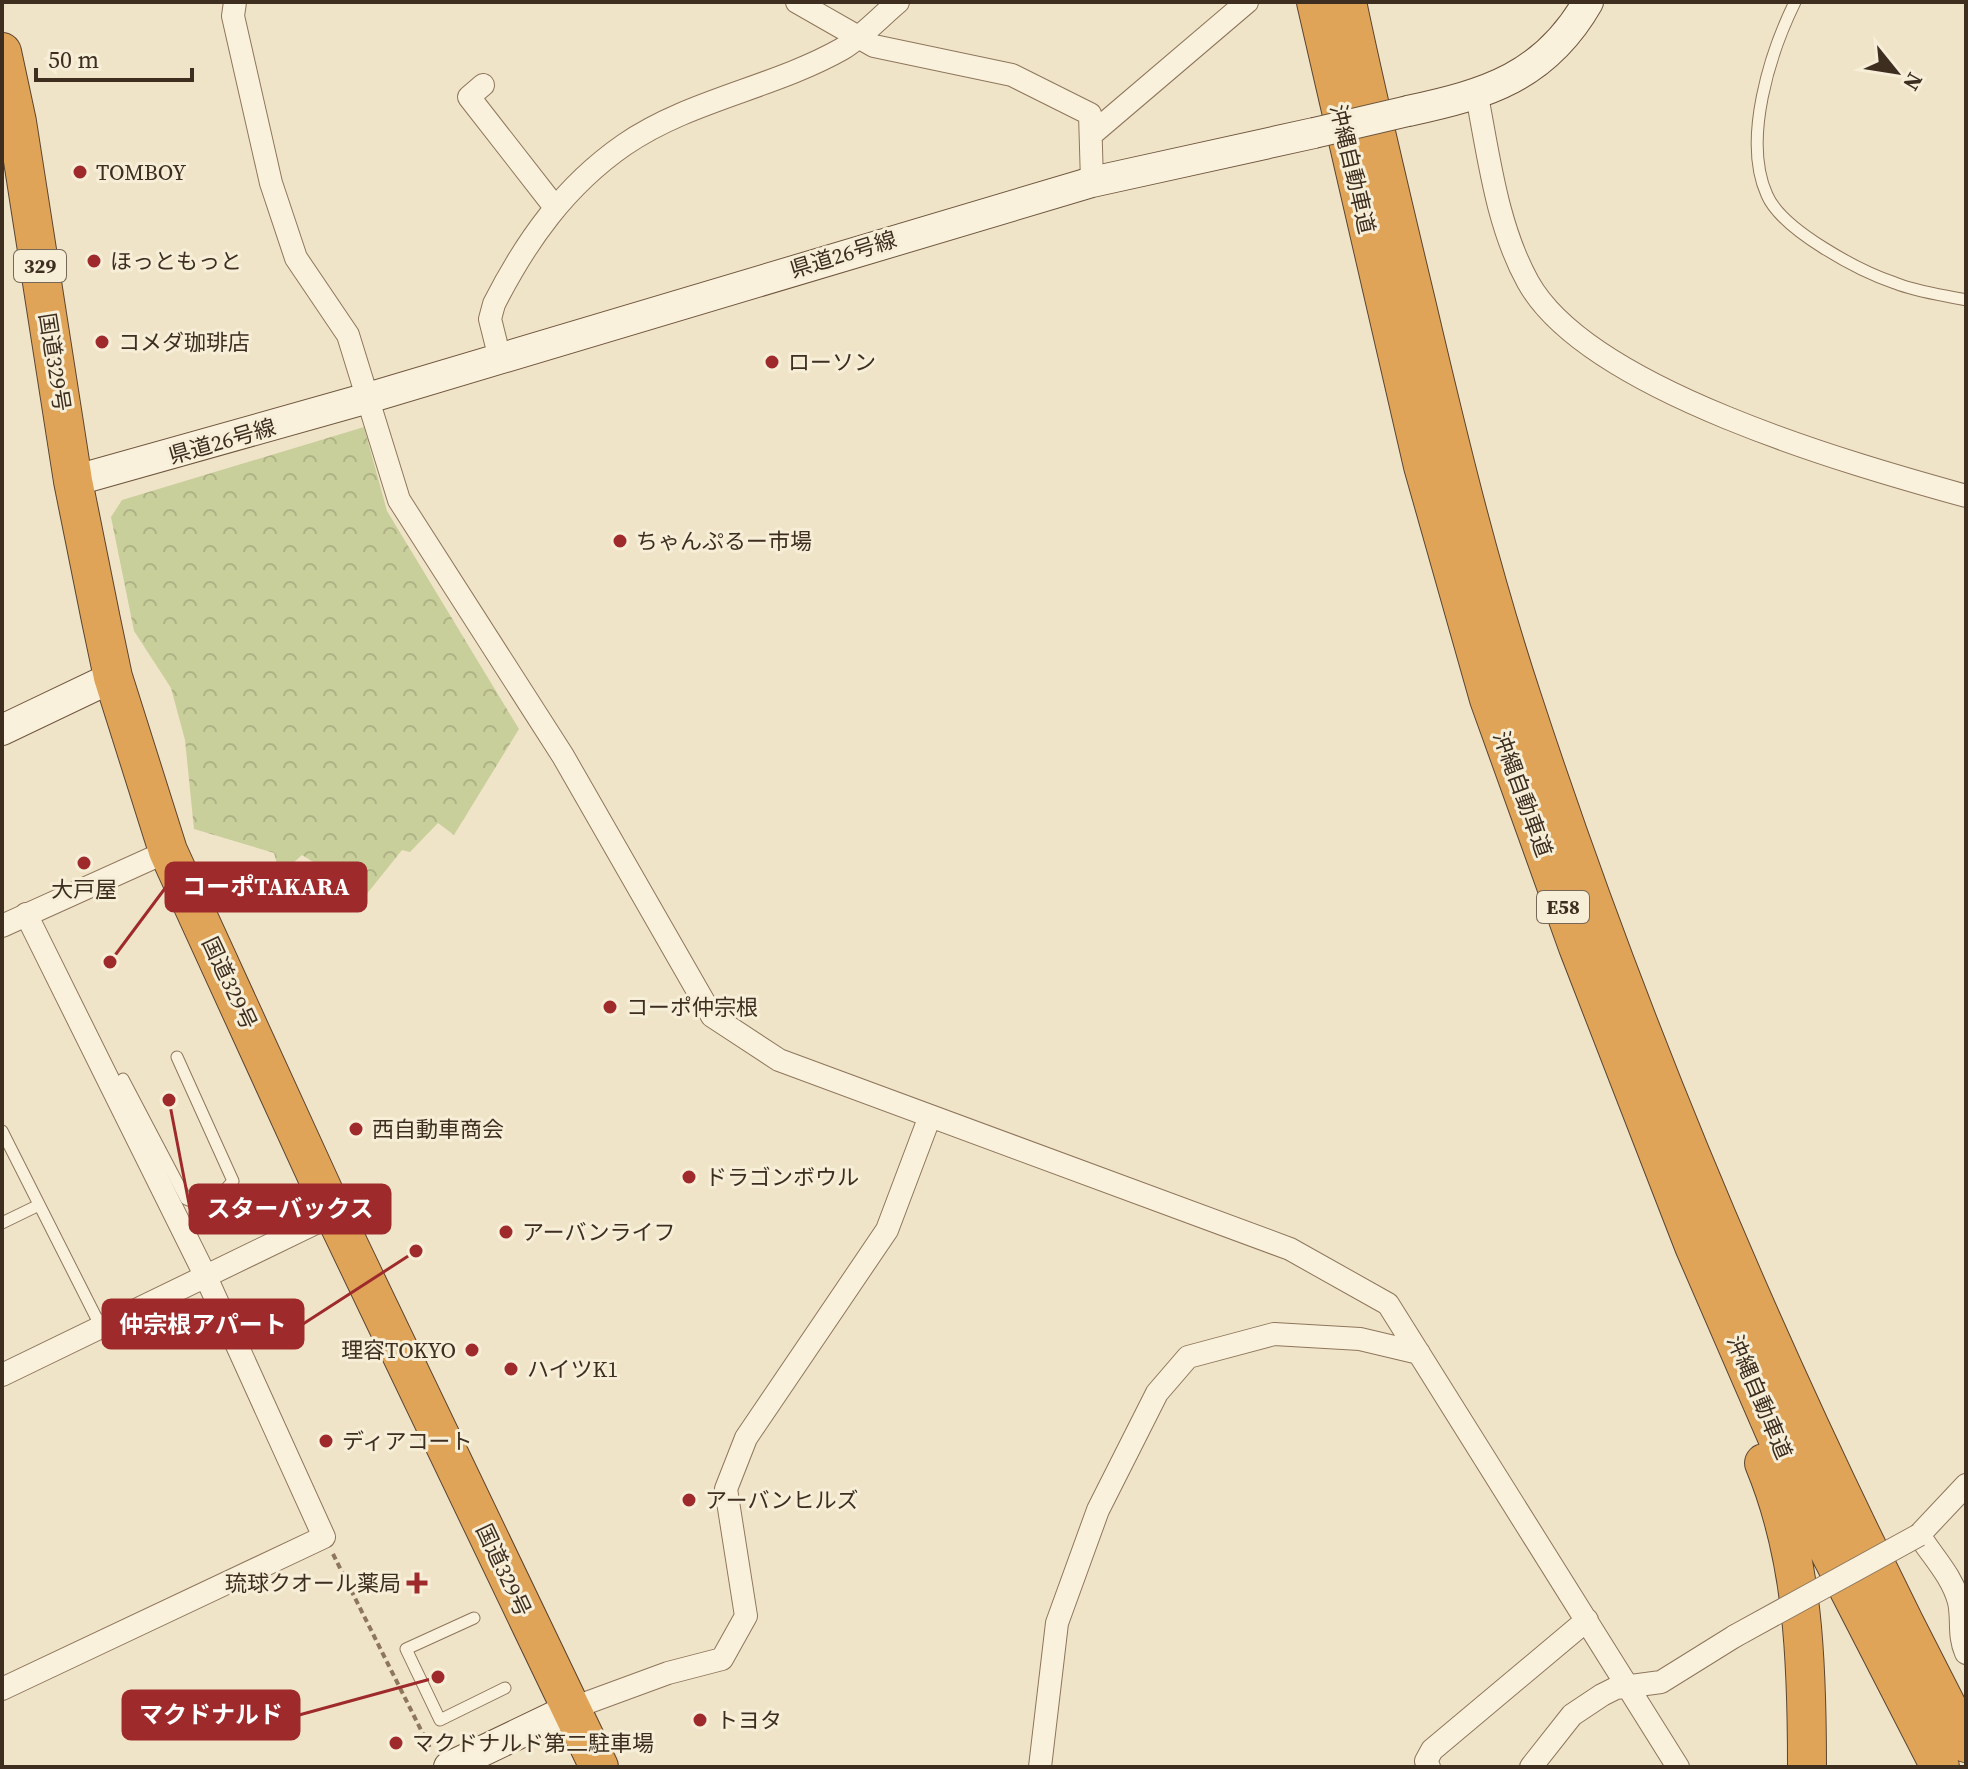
<svg xmlns="http://www.w3.org/2000/svg" width="1968" height="1769" font-family="'Source Serif 4','Noto Sans JP',serif">
<defs>
<pattern id="forest-crowns" width="20" height="18" patternUnits="userSpaceOnUse" patternTransform="scale(2)"><rect width="20" height="18" fill="#c9cf9b"/><path d="M2 6a3 3 0 1 1 6 0M12 15a3 3 0 1 1 6 0" fill="none" stroke="#aeb285"/></pattern>
</defs>
<rect width="100%" height="100%" fill="#f0e4c8"/>
<!-- forest -->
<path fill="url(#forest-crowns)" d="M364 427 387 511 519 729 454 835 438 823 410 852 402 850 366 895 302 855 280 875 274 853 194 829 185 740 171 688 134 631 111 517 122 500Z"/>
<g fill="none" stroke-linecap="round" stroke-linejoin="round">
<!-- lane casing -->
<g stroke="#8d765c" stroke-width="13">
<path id="lane" d="M1795 2C1770 53 1742 140 1767 195 1782 230 1859 271 1895 283 1917 292 1943 295 1966 300
M123 1079 186 1199 198 1204 225 1190 233 1181 177 1057
M2 1131 101 1327
M2 1223 39 1205
M474 1618 406 1649 440 1720 505 1688"/>
</g>
<!-- street casing -->
<g stroke="#8d765c" stroke-width="24">
<path id="street" d="M235 2 233 16 271 183 296 258 348 335 399 500 563 756 712 1016 779 1060 1290 1249 1388 1304 1678 1767
M797 2 874 46 1012 75 1090 114 1092 182
M483 85 469 97 554 206
M1477 96C1489 158 1497 226 1528 282 1588 390 1851 464 1966 496
M1092 134 1247 2
M500 359 490 319 494 304C526 241 565 186 624 145 689 100 773 88 842 49 863 36 879 18 898 2
M2 926 168 851
M2 1375 334 1214
M1966 1485 1919 1535C1933 1557 1952 1576 1959 1602 1963 1620 1958 1635 1966 1653
M2 1689 324 1537 206 1277 26 914
M570 1709 668 1673 722 1659 746 1616 726 1489 746 1438 887 1230 930 1116
M1040 1767 1057 1623 1098 1510 1157 1393 1188 1357 1274 1334 1360 1339 1419 1353
M1429 1767 1426 1761 1432 1750 1587 1620
M1531 1767 1572 1715 1602 1695 1616 1688 1661 1682 1735 1636"/>
</g>
<!-- secondary casing -->
<g stroke="#6f573f" stroke-width="32">
<path id="secondary" d="M1408 111C1487 94 1545 77 1588 2
M73 481 368 398 1092 182 1314 133
M2 730 113 677
M449 1767 570 1709"/>
</g>
<!-- highway casing -->
<g stroke="#5b4430" stroke-width="40">
<path id="highway" d="M1316 2 1423 466 1489 699 1578 947 1694 1246 1812 1518 1940 1767
M1347 2C1368 102 1392 202 1416 302 1447 434 1479 568 1522 698 1640 1058 1790 1407 1966 1743
M2 52 17 122 73 481 101 620 113 677 168 851 334 1214 599 1767
M1764 1463C1804 1559 1807 1664 1807 1767"/>
</g>
<!-- path -->
<path stroke="#8d765c" stroke-width="4" stroke-dasharray="6 4" stroke-linecap="butt" d="M333 1554 431 1750"/>
<!-- lane -->
<use href="#lane" stroke="#faf1dc" stroke-width="11"/>
<!-- street -->
<use href="#street" stroke="#faf1dc" stroke-width="22"/>
<!-- secondary -->
<use href="#secondary" stroke="#faf1dc" stroke-width="30"/>
<!-- highway -->
<use href="#highway" stroke="#e0a458" stroke-width="38"/>
<!-- street-bridge casing -->
<g stroke="#8d765c" stroke-width="24" stroke-linecap="butt">
<path id="street-bridge" d="M1735 1636 1919 1535"/>
</g>
<!-- secondary-bridge casing -->
<g stroke="#6f573f" stroke-width="32" stroke-linecap="butt">
<path id="secondary-bridge" d="M1314 133 1408 111"/>
</g>
<!-- street-bridge -->
<use href="#street-bridge" stroke="#faf1dc" stroke-width="22"/>
<!-- secondary-bridge -->
<use href="#secondary-bridge" stroke="#faf1dc" stroke-width="30"/>
</g>
<!-- markers -->
<g fill="#9e2a2b" stroke="#f7eed8" stroke-width="3">
<circle cx="80" cy="172" r="8"/>
<circle cx="94" cy="261" r="8"/>
<circle cx="102" cy="342" r="8"/>
<circle cx="772" cy="362" r="8"/>
<circle cx="620" cy="541" r="8"/>
<circle cx="84" cy="863" r="8"/>
<circle cx="610" cy="1007" r="8"/>
<circle cx="356" cy="1129" r="8"/>
<circle cx="689" cy="1177" r="8"/>
<circle cx="506" cy="1232" r="8"/>
<circle cx="472" cy="1350" r="8"/>
<circle cx="511" cy="1369" r="8"/>
<circle cx="326" cy="1441" r="8"/>
<circle cx="689" cy="1500" r="8"/>
<path d="M413 1571h8v8h8v8h-8v8h-8v-8h-8v-8h8z"/>
<circle cx="700" cy="1720" r="8"/>
<circle cx="396" cy="1743" r="8"/>
</g>
<g text-anchor="middle" stroke-width="6" stroke-linejoin="round" paint-order="stroke">
<!-- shield labels -->
<g fill="#f7eed8" stroke="#756857" stroke-width="2">
<rect x="14" y="250" width="52" height="32" rx="6"/>
<rect x="1537" y="891" width="52" height="32" rx="6"/>
</g>
<g font-size="20" font-weight="bold" fill="#3d2e20">
<text x="40" y="273">329</text>
<text x="1563" y="914">E58</text>
</g>
<!-- street labels -->
<g font-size="22" fill="#3d2e20" stroke="#f7eed8">
<text transform="translate(1353 169) rotate(77)" y="8">沖縄自動車道</text>
<text transform="translate(843 254) rotate(-17)" y="8">県道26号線</text>
<text transform="translate(55 362) rotate(81)" y="8">国道329号</text>
<text transform="translate(222 441) rotate(-16)" y="8">県道26号線</text>
<text transform="translate(1523 794) rotate(70)" y="8">沖縄自動車道</text>
<text transform="translate(230 983) rotate(65)" y="8">国道329号</text>
<text transform="translate(1760 1397) rotate(67)" y="8">沖縄自動車道</text>
<text transform="translate(504 1570) rotate(65)" y="8">国道329号</text>
</g>
<!-- poi labels -->
<g font-size="22" fill="#3d2e20" stroke="#f7eed8" text-anchor="start">
<text x="96" y="180">TOMBOY</text>
<text x="110" y="269">ほっともっと</text>
<text x="118" y="350">コメダ珈琲店</text>
<text x="788" y="370">ローソン</text>
<text x="636" y="549">ちゃんぷるー市場</text>
<text x="84" y="897" text-anchor="middle">大戸屋</text>
<text x="626" y="1015">コーポ仲宗根</text>
<text x="372" y="1137">西自動車商会</text>
<text x="705" y="1185">ドラゴンボウル</text>
<text x="522" y="1240">アーバンライフ</text>
<text x="456" y="1358" text-anchor="end">理容TOKYO</text>
<text x="527" y="1377">ハイツK1</text>
<text x="342" y="1449">ディアコート</text>
<text x="705" y="1508">アーバンヒルズ</text>
<text x="401" y="1591" text-anchor="end">琉球クオール薬局</text>
<text x="716" y="1728">トヨタ</text>
<text x="412" y="1751">マクドナルド第二駐車場</text>
</g>
</g>
<!-- callouts -->
<path fill="none" stroke="#9e2a2b" stroke-width="3" d="M110 962L166 887M169 1100L190 1209M416 1251L303 1324M438 1677L299 1715"/>
<g fill="#9e2a2b" stroke="#f7eed8" stroke-width="3">
<circle cx="110" cy="962" r="8"/>
<circle cx="169" cy="1100" r="8"/>
<circle cx="416" cy="1251" r="8"/>
<circle cx="438" cy="1677" r="8"/>
</g>
<g fill="#9e2a2b" stroke="#9e2a2b" stroke-width="3">
<rect x="166" y="863" width="200" height="48" rx="8"/>
<rect x="190" y="1185" width="200" height="48" rx="8"/>
<rect x="103" y="1300" width="200" height="48" rx="8"/>
<rect x="123" y="1691" width="176" height="48" rx="8"/>
</g>
<g font-size="24" text-anchor="middle" font-weight="bold" fill="#fff">
<text x="266" y="895">コーポTAKARA</text>
<text x="290" y="1217">スターバックス</text>
<text x="203" y="1333">仲宗根アパート</text>
<text x="211" y="1723">マクドナルド</text>
</g>
<!-- border -->
<rect width="1968" height="1769" fill="none" stroke="#3d2e20" stroke-width="8"/>
<!-- north arrow -->
<g transform="translate(1896 72) rotate(120)" stroke="#f7eed8" stroke-width="6" paint-order="stroke">
<path d="M0-6L14 30L0 20L-14 30Z" fill="#3d2e20"/>
<text y="-12" font-size="22" font-weight="bold" text-anchor="middle" fill="#3d2e20">N</text>
</g>
<!-- scale -->
<path d="M36 68v12h156v-12" fill="none" stroke="#3d2e20" stroke-width="4"/>
<text x="48" y="68" font-size="24" fill="#3d2e20" stroke="#f7eed8" stroke-width="6" paint-order="stroke">50 m</text>
</svg>
